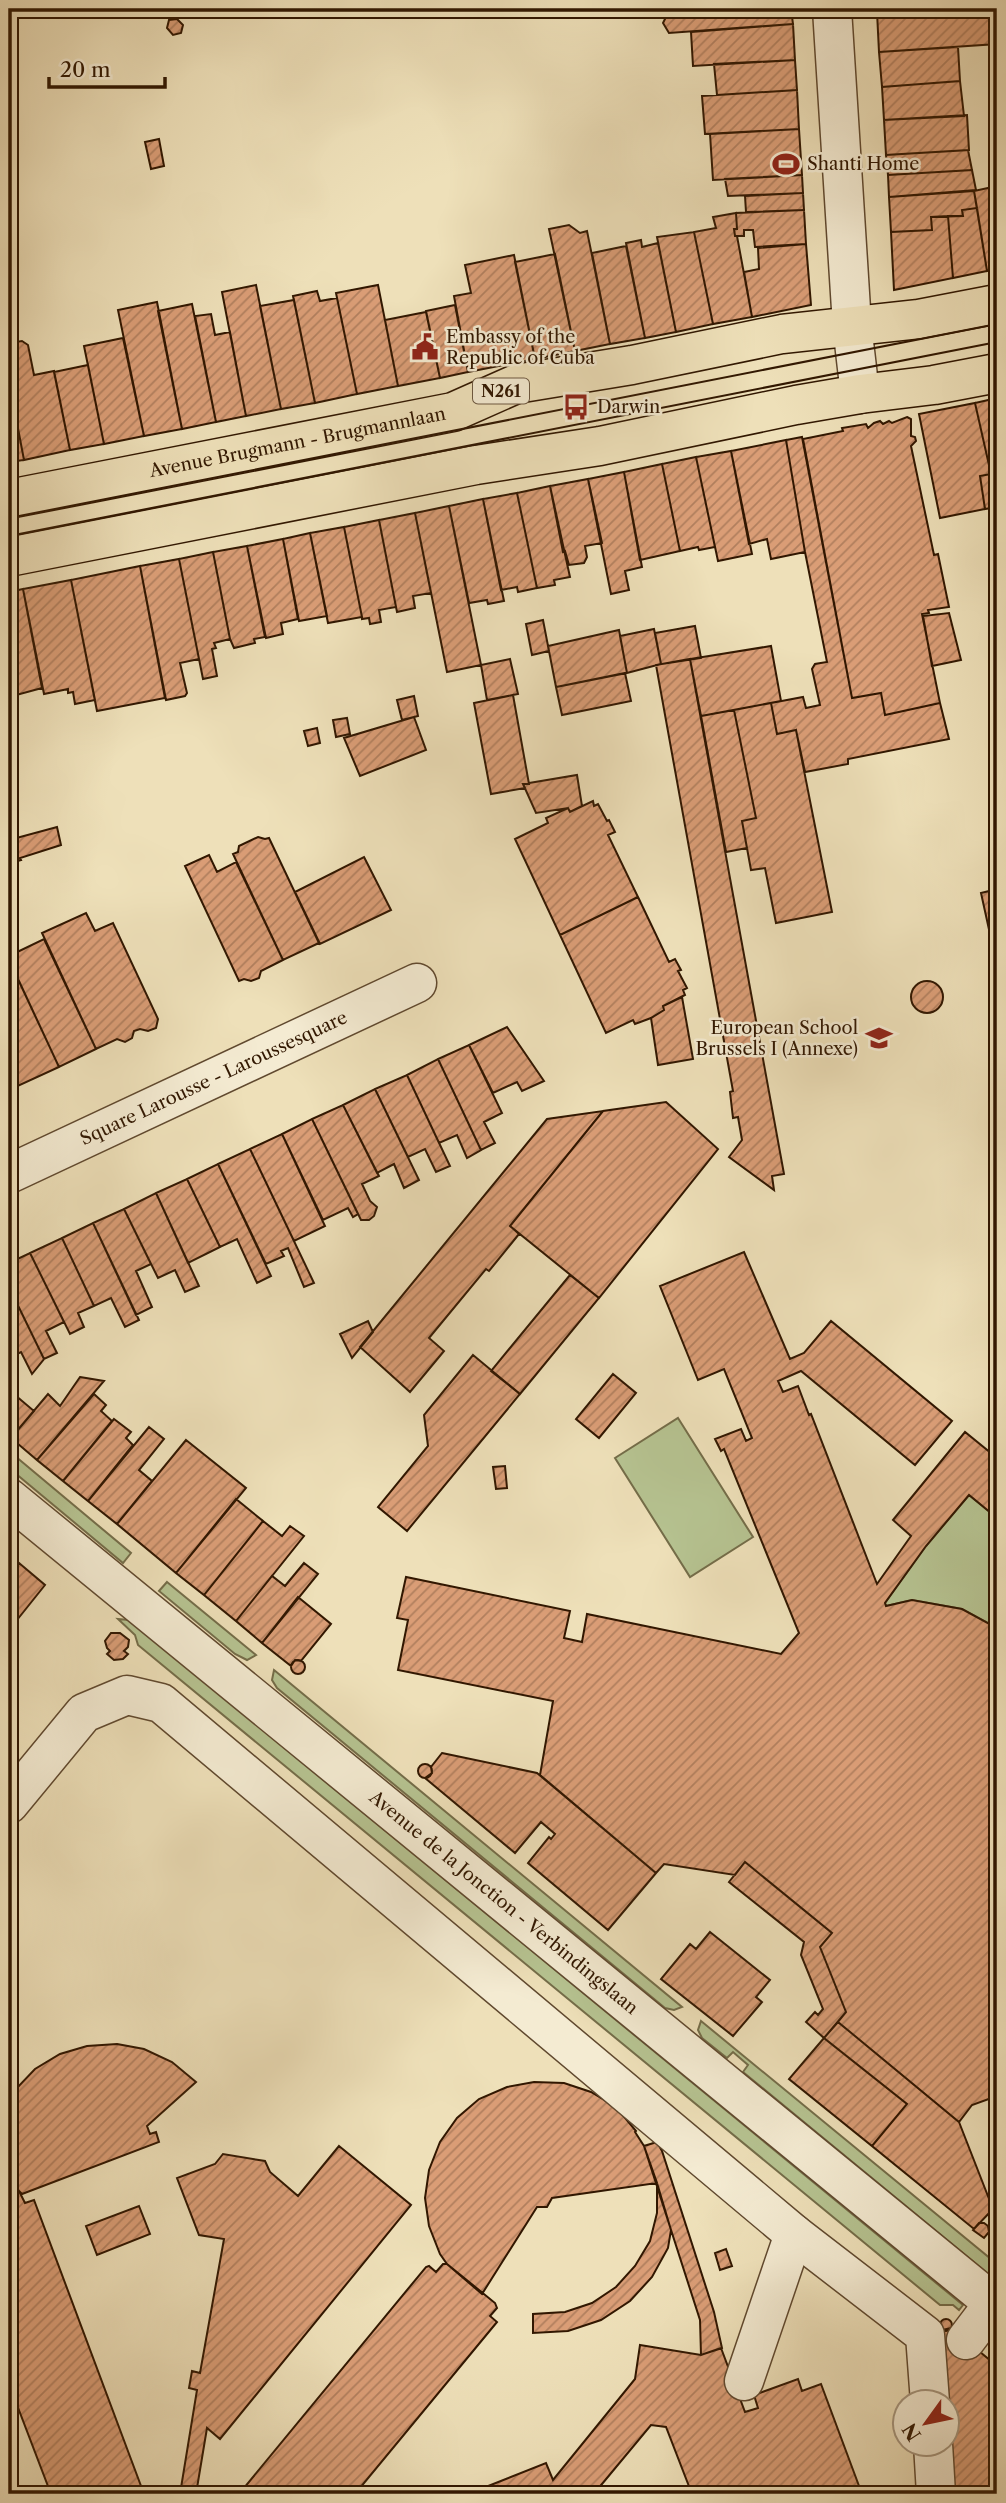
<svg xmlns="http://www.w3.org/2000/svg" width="1006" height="2503" font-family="'Libre Caslon Text',serif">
<defs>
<pattern id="building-hatch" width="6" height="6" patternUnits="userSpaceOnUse" patternTransform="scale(1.75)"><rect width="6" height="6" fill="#da9d76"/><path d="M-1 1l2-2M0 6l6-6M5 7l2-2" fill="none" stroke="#b17f5e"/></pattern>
</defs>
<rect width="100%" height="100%" fill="#eee0b9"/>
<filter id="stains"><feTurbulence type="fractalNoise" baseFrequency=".00286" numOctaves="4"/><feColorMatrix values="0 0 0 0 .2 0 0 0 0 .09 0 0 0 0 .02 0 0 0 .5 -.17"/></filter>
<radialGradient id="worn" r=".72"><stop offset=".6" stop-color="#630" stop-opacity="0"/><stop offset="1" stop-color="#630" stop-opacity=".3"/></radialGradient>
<!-- green -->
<path fill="#b6c391" stroke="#746d49" stroke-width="2" d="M678 1418 753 1537 690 1577 615 1458Z
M9 1451 131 1553 123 1563 9 1468Z
M969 1495 997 1518V1628L962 1609 912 1600 886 1606 885 1603 926 1546Z
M167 1582 256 1655 247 1660 235 1654 159 1591Z
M118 1619 129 1620 963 2305 959 2310 953 2305H940L138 1645 135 1635Z
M274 1670 682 2007 674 2010 665 2008 277 1688 272 1680Z
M701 2021 997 2264V2281L743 2072 748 2065 733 2052 727 2058 702 2038 698 2030Z"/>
<!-- building -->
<path fill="url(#building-hatch)" stroke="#311701" stroke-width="2" d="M690 9H791L793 24 669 33 663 23 668 13 691 11Z
M926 9H997V44L879 52 877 12Z
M177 19 183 25 181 33 173 35 167 28 169 20Z
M793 24 795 60 693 66 691 32Z
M958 47 960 81 882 87 879 52Z
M795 60 797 90 717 95 714 64Z
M960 81 964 116 884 120 882 87Z
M797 90 799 129 705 134 702 96Z
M967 115 969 150 886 155 884 120Z
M799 129 802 175 713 180 710 134Z
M159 139 164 166 151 169 145 142Z
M968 150 972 170 888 175 886 155Z
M972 170 976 190 889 197 888 175Z
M802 175 803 193 728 196 725 179Z
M997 186V269L987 271 974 191Z
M974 191 977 208 962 210 963 216 931 217 932 230 891 232 889 197Z
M803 193 804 210 746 212 745 196Z
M977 208 987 271 953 278 948 216H963L962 210Z
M804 210 806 244 755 247 753 230H744V236H735L734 229H737L736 213Z
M736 213 737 229H734L735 236H737L752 317 713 324 694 232 716 228 713 217Z
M948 216 953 278 894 290 891 232 932 230 931 217Z
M569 225 580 233 587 231 610 344 575 351 549 229Z
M694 232 713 324 676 332 657 237Z
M641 240 642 247 658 243 676 332 645 338 626 243Z
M806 244 811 305 752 317 744 272 759 269 758 248Z
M626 246 645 338 610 344 592 253Z
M555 254 575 351 535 359 515 262Z
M514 255 535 359 468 372 454 296 471 293 465 265Z
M256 285 281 409 246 416 222 292Z
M378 285 398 386 357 394 336 293Z
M317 291 320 301 337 298 357 394 315 403 293 296Z
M294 300 315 403 281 409 260 306Z
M157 302 182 429 144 436 118 310Z
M192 304 216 422 182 429 158 311Z
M455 305 468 372 440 378 426 311Z
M426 312 440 378 398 386 385 320Z
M211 314 215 335 230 332 246 416 216 422 195 316Z
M123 338 144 436 104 444 84 346Z
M22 341 28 345 34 375 54 371 70 450 24 460 9 381V343Z
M88 365 104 444 70 450 54 372Z
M9 381 24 460 9 462Z
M997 398V507L985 509 980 476 991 474 975 403Z
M975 403 991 474 980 476 985 509 940 518 919 414Z
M907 417 911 419V436L915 437 916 441 911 446 934 555 938 554 949 607 928 610 929 613 922 614 940 703 885 715 881 693 852 698 803 439 843 431 842 428 866 424 868 428 874 423 880 421 883 424 889 421 892 423Z
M802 437 852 698 881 693 885 715 940 703 949 739 848 759V764L805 772 796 730 777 734 771 703 803 697 806 708 820 705 812 669 815 664 827 662 805 552 786 440Z
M786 440 805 552 771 559 767 539 749 544 731 451Z
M731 451 752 554 718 561 696 457Z
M696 457 715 547 699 550 698 547 680 551 662 464Z
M662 464 680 551 640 560 624 472Z
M624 472 642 567 625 571 629 590 611 594 588 479Z
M588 479 602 543 585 546 587 557 584 563 569 565 565 551 563 552 550 486Z
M550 486 570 577 554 580 555 585 537 588 517 493Z
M517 493 537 588 518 592 517 587 501 590 483 499Z
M483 499 504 601 488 604 487 600 469 603 449 506Z
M449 506 481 665 447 672 415 513Z
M415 513 431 593 413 596 415 608 397 612 379 520Z
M379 520 396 607 379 610 381 622 370 624 369 618 362 619V617L344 527Z
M344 527 362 617 328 623 310 533Z
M310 533 327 616 299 621 283 539Z
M283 539 298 619 281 623 283 634 266 638 247 546Z
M247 546 265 637 254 639 255 643 234 648 230 639 213 552Z
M213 552 230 639 214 643 216 648 212 649 217 676 203 679 179 559Z
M179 559 199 659 180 663 187 693 185 696 166 700 140 566Z
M140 566 165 698 97 711 71 580Z
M71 580 95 700 75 704 73 692 68 693V689L44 694 23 589Z
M23 589 42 688 9 697V592Z
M949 613 961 660 932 666 923 616Z
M543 620 549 651 532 655 526 624Z
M695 626 701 658 661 664 655 633Z
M654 629 661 664 627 673 620 636Z
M619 630 627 673 556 687 548 646Z
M771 646 781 701 701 716 690 659Z
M510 659 518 694 487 700 481 665Z
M690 659 784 1174 772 1176 774 1190 729 1157 742 1140 738 1117 733 1118 730 1092 733 1091 656 665Z
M625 673 631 701 562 715 556 687Z
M513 695 529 784H523L525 788 491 794 474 703Z
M414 696 418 716 402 720 397 700Z
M771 703 777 734 796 730 832 912 776 923 765 868 751 870 742 821 756 818 734 710Z
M734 710 756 818 742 821 747 848 726 852 701 716Z
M414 717 426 750 360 776 344 738Z
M347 718 350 734 336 737 333 720Z
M317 728 320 743 308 746 304 731Z
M577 775 582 806 570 812 568 808 536 813 523 784Z
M593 801 594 806 598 804 607 821 609 820 615 832 608 835 638 897 560 935 515 839 548 823 546 818 568 808 570 812Z
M57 827 61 845 20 858 21 860 10 863 9 840Z
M258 837 265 839 269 838 319 943 283 960 233 854 238 852 239 846Z
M209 855 217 872 236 862 283 960 261 971 259 978 251 981 244 979 239 981 185 866Z
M364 857 391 910 320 944 295 892Z
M997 889V966L981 893Z
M638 897 669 962 675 959 681 970 678 971 687 988 683 990 685 995 663 1006 664 1010 651 1018 635 1024 633 1020 606 1033 560 935Z
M86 913 95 931 113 923 158 1019 156 1028 148 1031 140 1029 134 1031 132 1038 125 1042 117 1039 96 1049 42 933Z
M44 939 96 1049 59 1067 9 960V956Z
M911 997a16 16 0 1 1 32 0a16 16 0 1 1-32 0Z
M19 981 59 1067 9 1090V986Z
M682 997 693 1059 658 1065 651 1018 664 1010 663 1006Z
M507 1027 544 1081 522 1091 517 1082 493 1093 469 1045Z
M469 1045 502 1113 484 1122 495 1143 481 1150 438 1059Z
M438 1059 481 1150 467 1158 457 1135 439 1143 407 1075Z
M407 1075 450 1166 436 1172 425 1149 408 1157 375 1089Z
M375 1089 419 1180 404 1188 394 1164 377 1173 343 1105Z
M666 1102 718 1149 599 1298 510 1226 603 1111Z
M343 1105 379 1176 362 1184 370 1201 377 1207 374 1216 369 1220H361L312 1119Z
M603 1111 510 1226 519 1234 489 1271 486 1269 429 1338 444 1351 410 1392 360 1347 547 1119Z
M312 1119 358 1214 353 1217 348 1208 323 1220 282 1134Z
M282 1134 325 1226 294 1241 250 1149Z
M250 1149 314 1283 304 1287 288 1248 281 1251 284 1256 266 1264 218 1164Z
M218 1164 271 1276 257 1283 237 1239 220 1247 187 1179Z
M187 1179 220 1247 188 1263 156 1193Z
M156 1193 199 1286 185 1292 175 1270 158 1278 124 1209Z
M124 1209 151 1264 136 1271 152 1307 136 1315 93 1223Z
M93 1223 139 1320 125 1327 111 1298 94 1306 62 1238Z
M62 1238 94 1306 78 1313 84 1327 70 1334 30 1253Z
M744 1252 790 1359 804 1353 831 1321 952 1421 915 1465 801 1371 778 1381 783 1392 798 1386 809 1415 811 1414 877 1584 911 1536 893 1520 965 1432 997 1458V1518L969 1495 926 1546 885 1603 886 1606 912 1600 962 1609 997 1628V2096L972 2105 959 2122 838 2022 846 2012 820 1947 832 1933 745 1862 735 1875 664 1864 656 1873 540 1775 553 1701 398 1670 408 1620 397 1618 406 1577 570 1611 564 1638 582 1642 587 1614 781 1654 799 1633 724 1449 721 1451 715 1439 741 1429 746 1441 752 1438 724 1369 698 1380 660 1286Z
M30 1253 64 1322 46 1331 57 1353 44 1359 9 1287V1263Z
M570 1275 599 1298 520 1394 491 1371Z
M9 1287 44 1359 32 1374 21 1352 9 1358Z
M368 1321 373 1332 352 1358 340 1334Z
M473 1355 520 1394 407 1531 378 1507 428 1446 424 1415Z
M613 1374 636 1393 599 1438 576 1419Z
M80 1377 104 1381 37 1460 11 1438 48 1394 60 1406Z
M9 1385 17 1392 9 1403Z
M94 1394 106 1405 101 1411 112 1421 63 1481 37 1460Z
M15 1395 34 1411 11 1438 9 1437V1403Z
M114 1419 131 1432 126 1438 133 1445 88 1501 63 1481Z
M149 1427 164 1439 139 1470 152 1481 117 1524 88 1501Z
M186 1440 246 1488 176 1573 117 1524Z
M505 1466 507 1488 496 1489 493 1467Z
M236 1499 263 1521 204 1595 176 1573Z
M263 1521 282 1536 290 1526 304 1536 236 1621 204 1595Z
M9 1556 19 1563 9 1576Z
M19 1563 45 1585 9 1630V1576Z
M304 1563 318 1574 262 1643 236 1621 272 1576 285 1586Z
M298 1597 331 1624 301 1661 295 1660 291 1666 262 1643Z
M111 1633H120L129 1640 128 1647 124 1651 128 1654 123 1659 114 1660 107 1654 110 1651 107 1648 105 1641Z
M291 1667a7 7 0 1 1 14 0a7 7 0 1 1-14 0Z
M442 1753 537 1773 656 1873 608 1930 528 1863 549 1837 551 1839 555 1834 541 1822 515 1853 425 1778 432 1773 431 1767Z
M418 1771a7 7 0 1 1 14 0a7 7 0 1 1-14 0Z
M745 1862 832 1933 820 1947 846 2012 824 2038 806 2022 815 2012 818 2015 823 2009 801 1955 804 1942 729 1882Z
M710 1932 770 1980 756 1997 762 2002 733 2036 661 1979 690 1944 696 1949Z
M838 2022 959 2122 993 2209 974 2229 872 2146 907 2104 824 2038Z
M824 2038 907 2104 872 2146 789 2079Z
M117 2044 144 2049 172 2062 196 2082 147 2126 150 2134 156 2132 159 2142 22 2194 19 2191 9 2194V2099L14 2091 35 2069 60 2054 87 2046Z
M534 2082 564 2083 591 2092 616 2107 636 2131 635 2132 644 2146 657 2183 552 2198 547 2207H537L482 2294 447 2264 440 2254 429 2226 425 2198 429 2170 440 2142 457 2118 479 2099 507 2087Z
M657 2142 662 2151 714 2312 722 2348 701 2355 700 2320 644 2146Z
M339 2146 411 2205 220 2439 207 2428 196 2494H180L197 2390 189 2388 192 2371 200 2373 224 2239 199 2235 177 2178 215 2164 223 2154 265 2161 270 2172 298 2196Z
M657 2183 671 2230 668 2248 652 2277 630 2301 601 2320 568 2331 533 2333V2314L565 2312 592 2303 616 2287 635 2266 650 2241 657 2213Z
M19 2191 25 2203 34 2200 144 2494H51L9 2384V2194Z
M139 2206 150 2234 97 2255 86 2226Z
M979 2223H984L988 2226 989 2232 984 2238 973 2230Z
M726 2249 732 2266 720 2270 715 2253Z
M443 2264H447L495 2303 497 2308 490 2316 497 2322 355 2494H239L426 2267 429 2266 436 2272Z
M940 2325a6 6 0 1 1 12 0a6 6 0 1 1-12 0Z
M951 2328 997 2366V2494H954L942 2330Z
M640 2345 701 2355 721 2348 745 2412 758 2408 754 2395 798 2379 802 2391 821 2384 862 2494H692L666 2427 651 2425 597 2490 599 2494H468L546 2463 553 2480 635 2379Z"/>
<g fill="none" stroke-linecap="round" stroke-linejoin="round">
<!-- minor casing -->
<g stroke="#60492f" stroke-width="41">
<g id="minor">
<path d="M832 9 852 325 860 394"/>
<path id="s1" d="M9 1174 417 983"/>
<path id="s2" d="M9 1498 997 2306"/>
<path d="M9 1804 84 1713 127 1695 161 1703 794 2234 925 2335 930 2402"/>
<path d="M966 2340 994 2303"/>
<path d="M744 2381 794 2234"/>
<path d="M933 2444 936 2494"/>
</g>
</g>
<!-- major casing -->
<g stroke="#311701" stroke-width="41">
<g id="major">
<path id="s3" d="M9 499 453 412 516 384 632 365 782 334 919 319 997 304"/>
<path d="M9 557 476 465 600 446 796 405 860 394 934 385 997 373"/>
</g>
</g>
<!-- minor -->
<use href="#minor" stroke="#f4ebd2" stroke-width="38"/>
<!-- major -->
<use href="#major" stroke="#eee0b9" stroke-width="38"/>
<!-- tram -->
<path stroke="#311701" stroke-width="2" d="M9 518 997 324
M9 536 997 342"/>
</g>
<!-- icons -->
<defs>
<g id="stadium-bare" transform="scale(2.1)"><path d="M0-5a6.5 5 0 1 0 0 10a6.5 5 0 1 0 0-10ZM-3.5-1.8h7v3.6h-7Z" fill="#8f2418" stroke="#f4ebd2" stroke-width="2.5" paint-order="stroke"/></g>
<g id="civic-bare" transform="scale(2.1)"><path d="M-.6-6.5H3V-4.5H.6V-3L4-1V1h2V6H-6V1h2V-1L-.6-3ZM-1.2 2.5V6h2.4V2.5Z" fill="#8f2418" stroke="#f4ebd2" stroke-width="2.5" paint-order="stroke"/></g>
<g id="bus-bare" transform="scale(2.1)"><path d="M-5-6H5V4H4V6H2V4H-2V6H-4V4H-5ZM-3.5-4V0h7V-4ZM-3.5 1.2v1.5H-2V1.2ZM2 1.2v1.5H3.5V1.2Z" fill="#8f2418" stroke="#f4ebd2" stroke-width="2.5" paint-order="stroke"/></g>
<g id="school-bare" transform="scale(2.1)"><path d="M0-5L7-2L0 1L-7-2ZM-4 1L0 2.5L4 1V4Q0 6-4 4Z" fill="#8f2418" stroke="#f4ebd2" stroke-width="2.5" paint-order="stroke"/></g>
</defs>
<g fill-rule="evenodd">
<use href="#stadium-bare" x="786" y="164"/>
<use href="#civic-bare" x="425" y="347"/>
<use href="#bus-bare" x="576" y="407"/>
<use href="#school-bare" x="879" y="1038"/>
</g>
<g text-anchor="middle" stroke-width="5" stroke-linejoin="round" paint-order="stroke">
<!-- shield labels -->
<rect fill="#f4ebd2" stroke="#6c5740" stroke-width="2" x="473" y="378.5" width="56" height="25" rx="5"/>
<g font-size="16" font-weight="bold" fill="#311701">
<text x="501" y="397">N261</text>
</g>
<!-- poi labels -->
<g font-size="18" fill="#311701" stroke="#f4ebd2" text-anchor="start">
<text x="807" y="170">Shanti Home</text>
<text x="446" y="343">Embassy of the<tspan x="446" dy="21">Republic of Cuba</tspan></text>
<text x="597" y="413">Darwin</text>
<text x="858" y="1034" text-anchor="end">European School<tspan x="858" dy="21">Brussels I (Annexe)</tspan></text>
</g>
<!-- street labels -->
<g font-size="18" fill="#311701" stroke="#f4ebd2">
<text dy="6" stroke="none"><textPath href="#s3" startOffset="294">Avenue Brugmann - Brugmannlaan</textPath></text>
<text dy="6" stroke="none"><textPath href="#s1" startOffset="226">Square Larousse - Laroussesquare</textPath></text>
<text dy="6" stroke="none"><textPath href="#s2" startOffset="639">Avenue de la Jonction - Verbindingslaan</textPath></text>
</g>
</g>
<!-- margin -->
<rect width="1006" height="2503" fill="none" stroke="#eee0b9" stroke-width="35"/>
<rect x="10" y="10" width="985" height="2482" fill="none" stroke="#311701" stroke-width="3.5"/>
<rect x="18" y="18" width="971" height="2468" fill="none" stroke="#311701" stroke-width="2"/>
<!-- north arrow -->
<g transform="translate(926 2423) rotate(237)"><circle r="33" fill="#f4ebd2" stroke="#a6967e" stroke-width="2"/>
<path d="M0-5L12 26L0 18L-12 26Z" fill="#8f2418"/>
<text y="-10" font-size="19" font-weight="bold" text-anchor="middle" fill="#311701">N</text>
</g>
<!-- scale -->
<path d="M49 77v10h116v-10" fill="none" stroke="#311701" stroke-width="3.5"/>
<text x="60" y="77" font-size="21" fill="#311701" stroke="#f4ebd2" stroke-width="5" paint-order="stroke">20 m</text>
<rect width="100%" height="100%" filter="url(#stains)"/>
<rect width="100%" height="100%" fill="url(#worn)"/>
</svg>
